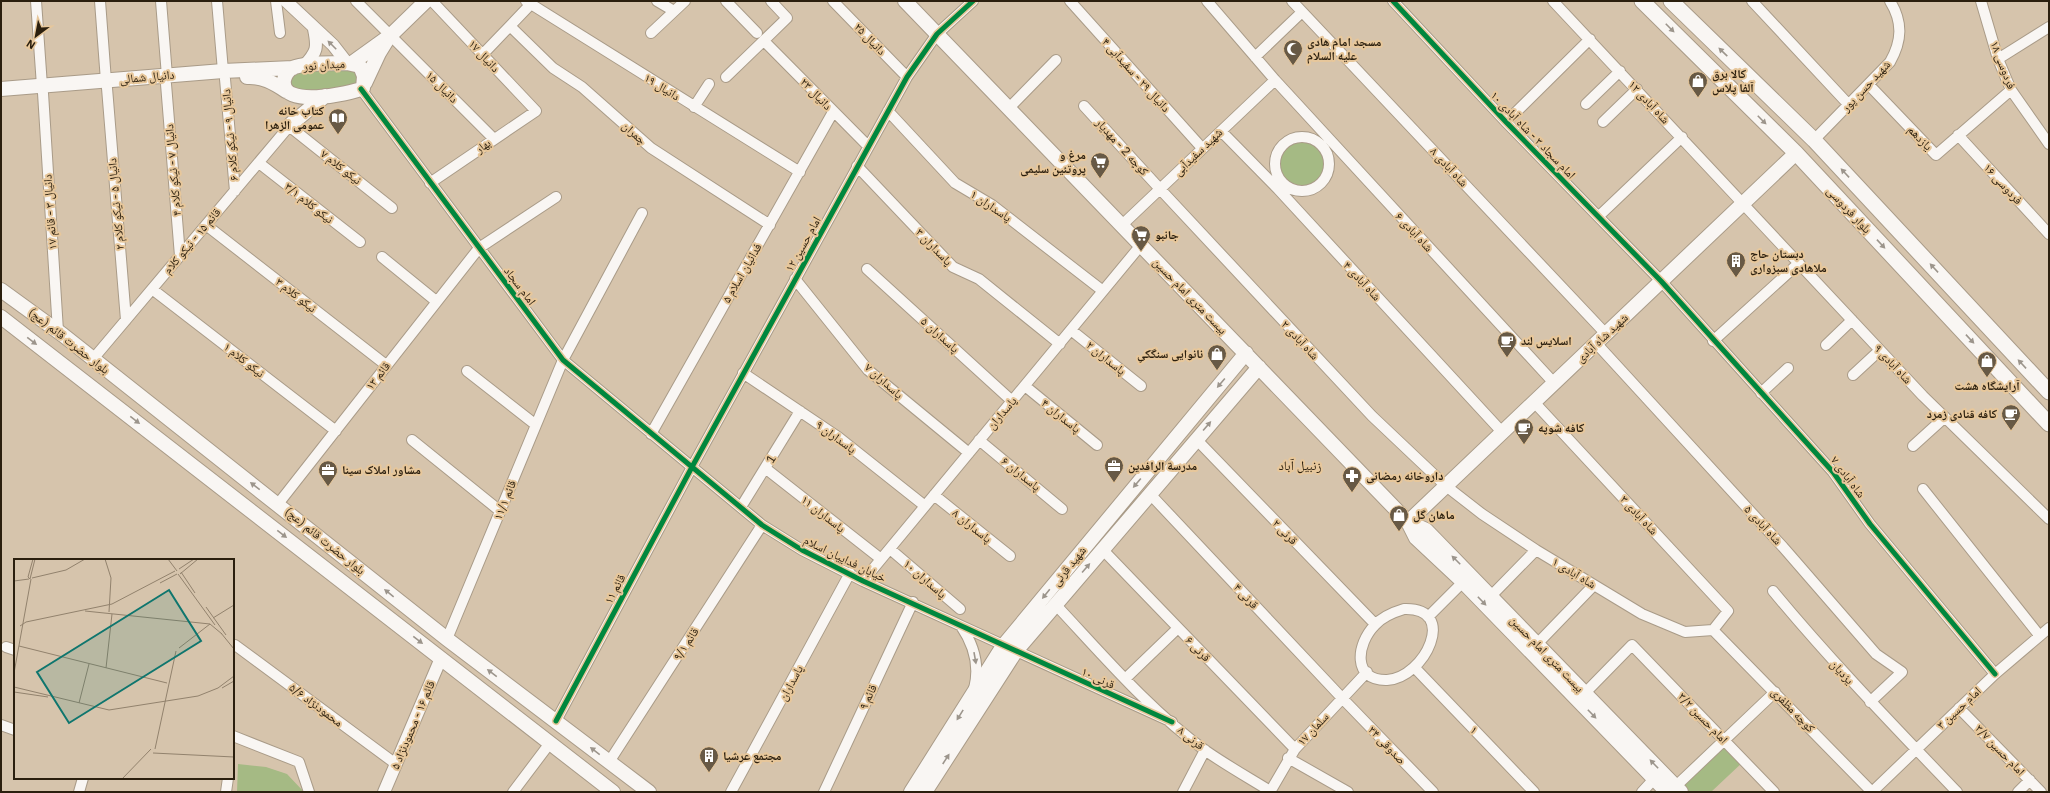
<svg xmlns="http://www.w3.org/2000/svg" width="2050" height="793" font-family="'IBM Plex Sans','Noto Naskh Arabic',sans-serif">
<rect width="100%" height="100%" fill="#d6c4ac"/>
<!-- green -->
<path fill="#a5ba84" d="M350 68 359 75 358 83 350 87 301 92 294 90 290 81 297 73Z
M1279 164a24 24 0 1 1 48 0a24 24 0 1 1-48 0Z
M1724 741 1744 761 1711 792H1681L1676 786Z
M238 764 266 767 287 774 304 792H237Z"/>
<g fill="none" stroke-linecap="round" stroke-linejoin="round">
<!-- minor casing -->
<g stroke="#a99b88" stroke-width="12">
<path id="minor" d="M36 1 42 86
M100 1 106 81
M161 1 167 76
M217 1 223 71
M276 1 280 33
M356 1 494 139
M526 1 800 172
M657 1 674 11
M726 1 757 33
M833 1 907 77
M1070 1 1202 148
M1207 1 1275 80 1554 383
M1292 1 1606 334
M1393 1 1506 122 1661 281 1833 472 1870 524 1995 674
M1553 1 1923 396 2049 519
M1752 1 1849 105
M1981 1 1998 59 2011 90 2049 144
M511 27 553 68 582 87 651 148 770 225
M651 33 685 1
M764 41 868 146
M483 54 530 5
M1255 57 1302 12
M1998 59 2049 27
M726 77 787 18 771 1
M225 79 235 191
M166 84 180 256
M1869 85 1936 155 2011 90
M107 88 126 320
M361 89 563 360 762 525 802 550 863 581 1172 722
M43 93 58 331
M1586 104 1620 71
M1084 106 1160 189 1372 416 1446 486 1482 514 1536 550 1642 614 1685 632 1713 630
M694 107 709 84
M1009 108 1056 60
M888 111 955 183 992 205 1103 291
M1506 122 1590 39
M1603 122 1637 89
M289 126 392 208
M1221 131 1278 189 1502 432
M1958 135 2049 234
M1275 164a27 27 0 1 1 54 0a27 27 0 1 1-54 0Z
M1814 140 1890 62C1902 41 1903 22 1890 1
M259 163 360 242
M857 166 953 267 979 279 1060 344
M430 183 536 111 432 1
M1599 216 1682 137
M206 225 386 365
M1122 225 1275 80
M382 257 436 301
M867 269 1012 401
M795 279 868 370 969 453
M152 289 336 431
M1071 330 1141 386
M1713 341 1799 263
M1596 343 1783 547 1876 654 1902 672 1870 702
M1826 345 1852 320
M93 359 291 124
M467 371 536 425
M743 373 838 437 925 506
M1853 375 1880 350
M1025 386 1097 445
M1761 393 1788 368
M1534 402 1728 611 1713 630
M651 434 833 112
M1196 439 1375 624
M412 440 500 511
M979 440 1062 509
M1913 446 1945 417
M765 468 881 559
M1923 489 2039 635
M1150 494 1342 698 1433 792
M934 495 1010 556
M278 504 479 248 556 197
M741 507 800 411
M890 549 960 609
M1102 549 1295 749
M863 581 1141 245
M1773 591C1831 661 1894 726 1957 792
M1491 596 1536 550
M1055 604C1101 653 1150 711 1206 751 1226 765 1249 778 1270 791
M1404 609C1459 607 1425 678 1387 680 1352 681 1356 644 1375 625 1382 617 1394 612 1404 609Z
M1428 617 1463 582
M961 626C974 645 980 666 974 689
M1713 630 1872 792 1995 674 2049 628
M447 639 563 360 642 213
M1537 644 1594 585
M235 645 396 764
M6 647 15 650
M1414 667 1534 792
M1125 679 1178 628
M1585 693 1632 645 1774 792
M1959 708 2041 792
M556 721 692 467 907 77 937 34 973 1
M1 725 15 730
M233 736 299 762 309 792
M1288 758 1348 792
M609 762 762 525
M1676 786 1775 692
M79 792 83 778
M226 792 228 778
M513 792 550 743
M731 792 850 573
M824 792 913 602
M1183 792 1205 750
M1270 792 1295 749 1367 672
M1642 792 1654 779
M2018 792 2030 780"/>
</g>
<!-- tertiary casing -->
<g stroke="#a99b88" stroke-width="14">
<path id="tertiary" d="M286 1 333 45 347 63
M304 66C317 52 318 48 314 29
M384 792 441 658"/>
</g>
<!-- secondary casing -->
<g stroke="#a99b88" stroke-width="16">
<path id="secondary" d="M905 1 1408 522 1416 538 1463 582 1667 792
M347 63 360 66 364 76 363 88C350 94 279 109 284 80 285 75 288 71 292 68 306 62 332 64 347 63Z
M352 63 391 35 426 1
M247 77C262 76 274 83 286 91
M365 83 379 53 387 40
M1 89 223 71 293 68
M291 124 325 96
M1 290 63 335 447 639 649 792
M1 317 613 792
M1408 522 1796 153
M1408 522 1426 530 1681 792
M911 792 1003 646 1246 353
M925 792 1016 651 1259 367"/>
</g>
<!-- primary casing -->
<g stroke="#a99b88" stroke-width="17">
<path id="primary" d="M1642 1 1796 153 2049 424
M1671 1 1814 140 2049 392"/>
</g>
<!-- minor -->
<use href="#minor" stroke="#f9f6f3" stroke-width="10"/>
<!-- tertiary -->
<use href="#tertiary" stroke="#f9f6f3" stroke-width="12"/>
<!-- secondary -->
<use href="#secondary" stroke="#f9f6f3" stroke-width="14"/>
<!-- primary -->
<use href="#primary" stroke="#f9f6f3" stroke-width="15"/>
<!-- cycleway casing -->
<g stroke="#e7c79b" stroke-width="8">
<path id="cycleway" d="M1393 1 1506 122 1661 281 1833 472 1870 524 1995 674
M361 89 563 360 762 525 802 550 863 581 1172 722
M556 721 692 467 907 77 937 34 973 1"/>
</g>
<!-- cycleway -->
<use href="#cycleway" stroke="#00873e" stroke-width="5"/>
</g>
<!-- one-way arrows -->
<defs><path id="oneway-solid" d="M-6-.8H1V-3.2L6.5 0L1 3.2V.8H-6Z"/></defs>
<g fill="#9c958c">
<use href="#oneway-solid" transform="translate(1670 28) rotate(45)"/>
<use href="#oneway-solid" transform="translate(332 45) rotate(-135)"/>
<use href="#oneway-solid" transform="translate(1723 52) rotate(-136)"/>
<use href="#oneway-solid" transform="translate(1762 120) rotate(45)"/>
<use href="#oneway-solid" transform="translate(1845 173) rotate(-133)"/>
<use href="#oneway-solid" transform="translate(1881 244) rotate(47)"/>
<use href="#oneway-solid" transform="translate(1934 268) rotate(-133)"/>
<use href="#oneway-solid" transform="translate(1970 339) rotate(47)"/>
<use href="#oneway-solid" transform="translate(32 341) rotate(37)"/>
<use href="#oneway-solid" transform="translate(2022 364) rotate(-133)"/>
<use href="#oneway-solid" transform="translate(1221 383) rotate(130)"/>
<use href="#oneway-solid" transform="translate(135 420) rotate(38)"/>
<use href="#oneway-solid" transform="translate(1207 426) rotate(-49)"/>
<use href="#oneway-solid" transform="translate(1137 483) rotate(130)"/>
<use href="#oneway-solid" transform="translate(255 486) rotate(-142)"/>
<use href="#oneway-solid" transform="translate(282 534) rotate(38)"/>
<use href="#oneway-solid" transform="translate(1456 560) rotate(-135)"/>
<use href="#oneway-solid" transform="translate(1086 568) rotate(-49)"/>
<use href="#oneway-solid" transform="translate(389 593) rotate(-141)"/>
<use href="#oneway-solid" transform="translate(1046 594) rotate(129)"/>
<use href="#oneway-solid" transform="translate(1482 601) rotate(46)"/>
<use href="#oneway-solid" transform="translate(418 640) rotate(38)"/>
<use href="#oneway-solid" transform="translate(975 658) rotate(80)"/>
<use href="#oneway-solid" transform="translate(492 673) rotate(-143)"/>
<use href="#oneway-solid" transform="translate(1592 714) rotate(46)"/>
<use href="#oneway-solid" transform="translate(960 715) rotate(122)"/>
<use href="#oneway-solid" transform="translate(595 751) rotate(-142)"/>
<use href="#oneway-solid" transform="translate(946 759) rotate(-57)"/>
<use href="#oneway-solid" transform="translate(1654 764) rotate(-134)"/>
</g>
<!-- icons -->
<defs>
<g id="mosque-pin" transform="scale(1)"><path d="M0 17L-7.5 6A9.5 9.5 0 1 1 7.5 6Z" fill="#675945" stroke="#e7c79b"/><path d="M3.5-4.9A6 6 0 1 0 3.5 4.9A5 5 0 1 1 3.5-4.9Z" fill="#fff"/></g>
<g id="shop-pin" transform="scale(1)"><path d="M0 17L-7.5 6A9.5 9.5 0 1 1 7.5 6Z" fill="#675945" stroke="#e7c79b"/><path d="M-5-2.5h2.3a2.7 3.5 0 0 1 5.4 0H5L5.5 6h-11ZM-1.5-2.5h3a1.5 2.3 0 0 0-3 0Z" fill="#fff"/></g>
<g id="library-pin" transform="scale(1)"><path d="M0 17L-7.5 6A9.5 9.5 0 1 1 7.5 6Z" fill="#675945" stroke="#e7c79b"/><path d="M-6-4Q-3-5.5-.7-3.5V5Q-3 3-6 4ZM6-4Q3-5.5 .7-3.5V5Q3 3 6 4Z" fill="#fff"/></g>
<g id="supermarket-pin" transform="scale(1)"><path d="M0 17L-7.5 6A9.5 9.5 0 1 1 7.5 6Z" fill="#675945" stroke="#e7c79b"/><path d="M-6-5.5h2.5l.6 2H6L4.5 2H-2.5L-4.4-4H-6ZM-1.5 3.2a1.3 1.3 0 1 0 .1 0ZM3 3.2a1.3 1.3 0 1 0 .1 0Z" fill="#fff"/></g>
<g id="building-pin" transform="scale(1)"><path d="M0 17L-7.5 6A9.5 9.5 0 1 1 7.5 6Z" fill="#675945" stroke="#e7c79b"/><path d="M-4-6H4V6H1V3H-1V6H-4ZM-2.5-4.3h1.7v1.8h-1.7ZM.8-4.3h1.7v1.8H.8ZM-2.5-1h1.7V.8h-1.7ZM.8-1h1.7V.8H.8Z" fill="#fff"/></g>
<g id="cafe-pin" transform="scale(1)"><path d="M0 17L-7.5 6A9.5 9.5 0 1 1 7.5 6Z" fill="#675945" stroke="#e7c79b"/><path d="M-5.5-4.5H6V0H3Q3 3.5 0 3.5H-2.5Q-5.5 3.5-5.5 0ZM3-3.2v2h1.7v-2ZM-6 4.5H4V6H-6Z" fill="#fff"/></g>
<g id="office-pin" transform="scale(1)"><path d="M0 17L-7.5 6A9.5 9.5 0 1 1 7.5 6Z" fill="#675945" stroke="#e7c79b"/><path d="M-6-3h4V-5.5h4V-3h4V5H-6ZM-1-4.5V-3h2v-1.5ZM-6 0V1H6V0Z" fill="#fff"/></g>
<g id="pharmacy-pin" transform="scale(1)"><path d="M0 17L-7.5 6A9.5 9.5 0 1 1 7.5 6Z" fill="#675945" stroke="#e7c79b"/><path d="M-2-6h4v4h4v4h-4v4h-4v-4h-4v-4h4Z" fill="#fff"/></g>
</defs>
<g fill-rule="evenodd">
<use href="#mosque-pin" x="1293" y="49"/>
<use href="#shop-pin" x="1698" y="81"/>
<use href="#library-pin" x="338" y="118"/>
<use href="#supermarket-pin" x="1100" y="162"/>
<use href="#supermarket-pin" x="1141" y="235"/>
<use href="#building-pin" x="1736" y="261"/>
<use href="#cafe-pin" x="1507" y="341"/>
<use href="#shop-pin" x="1217" y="354"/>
<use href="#shop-pin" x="1987" y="361"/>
<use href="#cafe-pin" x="2011" y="414"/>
<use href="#cafe-pin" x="1524" y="428"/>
<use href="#office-pin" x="1114" y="466"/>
<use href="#office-pin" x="328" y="470"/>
<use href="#pharmacy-pin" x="1352" y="476"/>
<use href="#shop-pin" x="1399" y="515"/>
<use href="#building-pin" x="709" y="756"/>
</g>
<g text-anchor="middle" stroke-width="4" stroke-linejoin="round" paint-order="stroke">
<!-- street labels -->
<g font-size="12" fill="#2b1f0e" stroke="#e7c79b">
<text transform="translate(870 39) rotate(46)" y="4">دانیال ۲۵</text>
<text transform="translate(484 56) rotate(47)" y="4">دانیال ۱۷</text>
<text transform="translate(324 65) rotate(-4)" y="4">میدان نور</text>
<text transform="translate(2003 65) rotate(69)" y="4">فردوسی ۱۸</text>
<text transform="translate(1136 75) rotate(48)" y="4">دانیال ۲۹ - سفیدآبی ۴</text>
<text transform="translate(147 77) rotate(-5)" y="4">دانیال شمالی</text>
<text transform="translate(1866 86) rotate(-47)" y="4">شهید حسن پور</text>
<text transform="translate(442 87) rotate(45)" y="4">دانیال ۱۵</text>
<text transform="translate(662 87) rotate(32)" y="4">دانیال ۱۹</text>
<text transform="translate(816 94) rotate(46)" y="4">دانیال ۲۳</text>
<text transform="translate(1649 102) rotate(47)" y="4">شاه آبادی ۱۲</text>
<text transform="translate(634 133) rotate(42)" y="4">چمران</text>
<text transform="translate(230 135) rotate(-95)" y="4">دانیال ۹ - نیکو کلام ۶</text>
<text transform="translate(1533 135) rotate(46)" y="4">امام سجاد ۳ - شاه آبادی ۱۰</text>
<text transform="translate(1920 138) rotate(46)" y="4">یازدهم</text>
<text transform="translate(483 146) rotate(-35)" y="4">بهار</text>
<text transform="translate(1122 147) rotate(48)" y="4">کوچه 2 - مهدیار</text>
<text transform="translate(1198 152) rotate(-44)" y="4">شهید سفیدآبی</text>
<text transform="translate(341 167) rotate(38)" y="4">نیکو کلام ٧</text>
<text transform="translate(1449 167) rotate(47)" y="4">شاه آبادی ۸</text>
<text transform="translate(173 170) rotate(-95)" y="4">دانیال ۷ - نیکو کلام ۴</text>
<text transform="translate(2003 184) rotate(47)" y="4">فردوسی ۱۶</text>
<text transform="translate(309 203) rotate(38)" y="4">نیکو کلام ۳/۱</text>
<text transform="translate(116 204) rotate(-95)" y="4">دانیال ۵ - نیکو کلام ۲</text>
<text transform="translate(991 206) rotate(34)" y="4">پاسداران ۱</text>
<text transform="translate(1849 210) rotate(47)" y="4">بلوار فردوسی</text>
<text transform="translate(50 212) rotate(-94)" y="4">دانیال ۳ - قائم ۱۷</text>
<text transform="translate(1414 232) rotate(47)" y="4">شاه آبادی ۶</text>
<text transform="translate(192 241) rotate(-50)" y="4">قائم ۱۵ - نیکو کلام</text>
<text transform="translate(803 244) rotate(-61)" y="4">امام حسین ۱۲</text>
<text transform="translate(934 247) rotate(46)" y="4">پاسداران ۳</text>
<text transform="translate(742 273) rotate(-60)" y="4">فدائیان اسلام ۵</text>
<text transform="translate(1362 281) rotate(47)" y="4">شاه آبادی ۴</text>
<text transform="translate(520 286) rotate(53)" y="4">امام سجاد</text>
<text transform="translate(296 295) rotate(38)" y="4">نیکو کلام ۳</text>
<text transform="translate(1190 296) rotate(46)" y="4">بیست متری امام حسین</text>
<text transform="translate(940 335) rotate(42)" y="4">پاسداران ۵</text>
<text transform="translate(1602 338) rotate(-43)" y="4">شهید شاه آبادی</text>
<text transform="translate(1300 340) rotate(47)" y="4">شاه آبادی ۲</text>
<text transform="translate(69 341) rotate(38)" y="4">بلوار حضرت قائم (عج)</text>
<text transform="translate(1106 358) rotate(39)" y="4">پاسداران ۲</text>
<text transform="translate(244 360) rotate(38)" y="4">نیکو کلام ۱</text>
<text transform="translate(1893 364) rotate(47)" y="4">شاه آبادی ۹</text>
<text transform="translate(378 376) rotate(-52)" y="4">قائم ۱۳</text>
<text transform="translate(884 381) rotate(42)" y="4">پاسداران ۷</text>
<text transform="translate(1002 413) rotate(-50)" y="4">پاسداران</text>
<text transform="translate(1061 416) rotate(39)" y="4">پاسداران ۴</text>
<text transform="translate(836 437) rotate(36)" y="4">پاسداران ۹</text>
<text transform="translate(771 459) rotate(-58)" y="4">1</text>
<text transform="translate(1021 474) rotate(39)" y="4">پاسداران ۶</text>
<text transform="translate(1848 477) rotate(53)" y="4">شاه آبادی ۷</text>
<text transform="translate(505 500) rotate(-68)" y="4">قائم ۱۱/۱</text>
<text transform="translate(823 514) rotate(38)" y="4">پاسداران ۱۱</text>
<text transform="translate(1639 515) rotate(47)" y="4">شاه آبادی ۳</text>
<text transform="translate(1763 525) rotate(47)" y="4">شاه آبادی ۵</text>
<text transform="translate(972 526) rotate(39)" y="4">پاسداران ۸</text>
<text transform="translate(1285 532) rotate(46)" y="4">قرنی ۲</text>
<text transform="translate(325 541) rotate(39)" y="4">بلوار حضرت قائم (عج)</text>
<text transform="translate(845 559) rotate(26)" y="4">خیابان فداییان اسلام</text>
<text transform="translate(1069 566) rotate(-51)" y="4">شهید قرنی</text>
<text transform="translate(1574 573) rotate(31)" y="4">شاه آبادی ۱</text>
<text transform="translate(925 579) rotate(41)" y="4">پاسداران ۱۰</text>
<text transform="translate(615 589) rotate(-62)" y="4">قائم ۱۱</text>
<text transform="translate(1246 596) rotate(47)" y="4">قرنی ۴</text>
<text transform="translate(686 644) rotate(-57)" y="4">قائم ۹/۱</text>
<text transform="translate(1198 649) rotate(46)" y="4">قرنی ۶</text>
<text transform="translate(1547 654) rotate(46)" y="4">بیست متری امام حسین</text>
<text transform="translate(1842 672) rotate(48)" y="4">یزدیان</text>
<text transform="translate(1098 678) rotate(25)" y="4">قرنی ۱۰</text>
<text transform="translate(791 683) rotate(-62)" y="4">پاسداران</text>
<text transform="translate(868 697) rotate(-65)" y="4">قائم ۹</text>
<text transform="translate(316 705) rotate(37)" y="4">محمودنژاد ۵/۶</text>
<text transform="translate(1959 708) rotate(-43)" y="4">امام حسین ۳</text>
<text transform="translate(1793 710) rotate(46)" y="4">کوچه مظفری</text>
<text transform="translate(1703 718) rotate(46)" y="4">امام حسین ۳/۲</text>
<text transform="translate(413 725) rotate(-67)" y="4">قائم ۱۶ - محمودنژاد ۵</text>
<text transform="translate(1313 729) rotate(-47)" y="4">سلمان ۱۷</text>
<text transform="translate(1474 730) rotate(46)" y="4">۱</text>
<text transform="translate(1191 738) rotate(39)" y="4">قرنی ۸</text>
<text transform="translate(1387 745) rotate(46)" y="4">صدوقی ۳۴</text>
<text transform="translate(2000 750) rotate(46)" y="4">امام حسین ۳/۷</text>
</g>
<!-- poi labels -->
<g font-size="12" font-weight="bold" fill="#2b1f0e" stroke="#e7c79b" text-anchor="start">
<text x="1307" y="46">مسجد امام هادی<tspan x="1307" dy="14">علیه السلام</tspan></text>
<text x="1712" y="78">کالا برق<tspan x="1712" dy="14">آلفا پلاس</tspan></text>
<text x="324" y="115" text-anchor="end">کتاب خانه<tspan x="324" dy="14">عمومی الزهرا</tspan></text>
<text x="1086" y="159" text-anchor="end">مرغ و<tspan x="1086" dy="14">پروتئین سلیمی</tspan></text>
<text x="1155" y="239">جانبو</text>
<text x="1750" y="258">دبستان حاج<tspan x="1750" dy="14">ملاهادی سبزواری</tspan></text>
<text x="1521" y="345">اسلایس لند</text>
<text x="1203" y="358" text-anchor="end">نانوایی سنگکیِ</text>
<text x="1987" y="390" text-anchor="middle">آرایشگاه هشت</text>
<text x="1997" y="418" text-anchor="end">کافه قنادی زمرد</text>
<text x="1538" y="432">کافه شوپه</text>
<text x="1128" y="470">مدرسة الرافدین</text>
<text x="342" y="474">مشاور املاک سینا</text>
<text x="1366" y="480">داروخانه رمضانی</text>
<text x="1413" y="519">ماهان گل</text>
<text x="723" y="760">مجتمع عرشیا</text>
</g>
<!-- neighbourhood labels -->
<g font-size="13" fill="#2b1f0e" stroke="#e7c79b">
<text x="1300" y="470">زنبیل آباد</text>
</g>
</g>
<!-- overview -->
<g transform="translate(14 559)">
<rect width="220" height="220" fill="#d6c4ac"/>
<path fill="none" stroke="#92826d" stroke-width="1" d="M19 0 14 18 16 20 21 0M91 0 97 19 95 53M154 0 163 12M165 10 180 0M167 13 181 34M164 15 201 66M166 15 184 0M18 19 52 11 71 0M0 22 15 20M146 24 163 15M192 48 212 76M71 52 196 65 208 75M199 59 220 46M6 67 12 63 98 45 161 12M207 74 220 90M5 87 153 124M165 89 196 65M92 109 98 55M0 114 17 20M0 128 95 151 184 137 204 129 220 117M208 129 220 122M0 133 34 138M65 144 75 105M141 190 162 92M139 194 220 198M108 220 137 190"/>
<path fill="#0f766e" fill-opacity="0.15" stroke="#0f766e" stroke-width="2" d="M155 31 187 82 55 164 23 113Z"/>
<rect width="220" height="220" fill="none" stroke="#2b1f0e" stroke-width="2"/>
</g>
<!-- border -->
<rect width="2050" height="793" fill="none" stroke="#2b1f0e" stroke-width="4"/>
<!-- north arrow -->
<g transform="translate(36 36) rotate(212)" stroke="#e7c79b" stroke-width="3" paint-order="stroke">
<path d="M0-3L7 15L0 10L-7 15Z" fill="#2b1f0e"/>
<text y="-6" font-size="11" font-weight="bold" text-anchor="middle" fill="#2b1f0e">N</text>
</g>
</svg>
